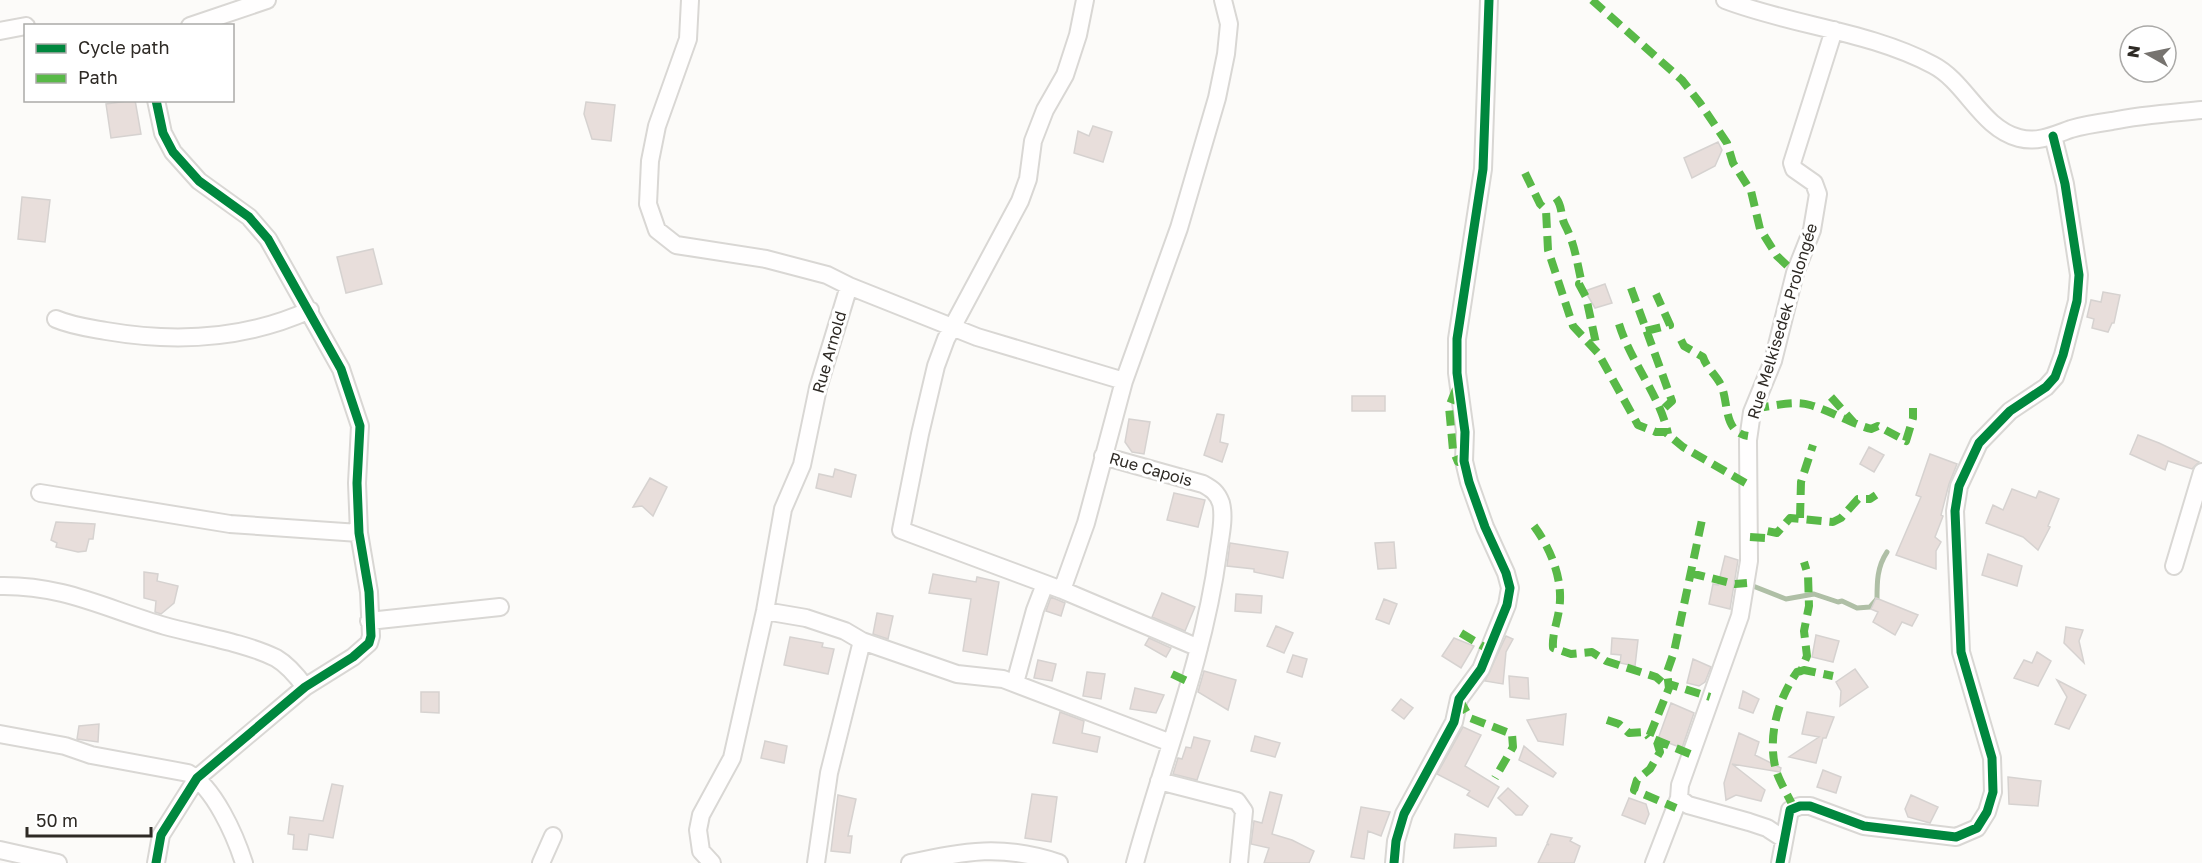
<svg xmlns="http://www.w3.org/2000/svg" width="2202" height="863" font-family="'Golos Text',sans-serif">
<rect width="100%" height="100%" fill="#fcfbf9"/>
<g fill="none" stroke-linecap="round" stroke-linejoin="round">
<!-- stream -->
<path stroke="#afbfa6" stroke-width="5" d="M1753 586 1786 599 1814 594 1838 602 1842 601 1857 608 1870 607 1877 599C1877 582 1877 567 1887 552"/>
</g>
<!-- building -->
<path fill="#e8dedb" stroke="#d6d2d0" stroke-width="1.5" d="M135 100 141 134 111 138 106 104Z
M586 102 615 105 611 141 592 139 584 114Z
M1093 126 1112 132 1103 162 1074 153 1078 131 1089 136Z
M1718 142 1722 150 1715 166 1692 178 1684 158Z
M22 197 50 200 45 242 18 239Z
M373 249 382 284 346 293 337 257Z
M1605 284 1612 303 1595 308 1585 291Z
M2103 292 2120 295 2114 323H2112L2108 332 2092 328 2094 319 2087 317 2091 300 2101 302Z
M1352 396H1385V411H1352Z
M1217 414 1224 415 1220 442 1228 444 1222 462 1204 455Z
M1129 419 1150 422 1144 454 1132 452 1125 442Z
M2138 435 2159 443 2199 462 2192 469 2168 461 2165 470 2130 454Z
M1869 447 1884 455 1874 472 1860 464Z
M1930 454 1957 464 1949 484 1941 515 1943 516 1935 537 1941 542 1936 551V569L1896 555 1921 497 1916 495Z
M835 469 856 475 851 497 816 488 819 474 833 477Z
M650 478 667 487 653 516 642 506 633 507Z
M2012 489 2036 498 2039 491 2059 499 2048 526 2050 527 2038 550 2023 537 1986 523 1993 505 2003 510Z
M1174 493 1205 500 1198 527 1167 520Z
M56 522 95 524 93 539H89L86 551 78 552 56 547 57 543 51 540Z
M1394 542 1396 568 1378 569 1375 543Z
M1230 543 1288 552 1283 578 1254 572V569L1227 566Z
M1988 554 2022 566 2017 586 1982 575Z
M1725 556 1738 560 1730 609 1709 604 1713 584 1718 585Z
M144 572 158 574 157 581 178 586 174 603 161 614 155 612 156 601 144 598Z
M933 574 976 582 977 577 999 582 987 655 963 651 971 599 929 593Z
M1162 593 1195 607 1185 631 1152 617Z
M1236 594 1262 596 1261 613 1235 611Z
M1051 597 1065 603 1061 616 1046 611Z
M1876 598 1918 615 1912 626 1902 622 1895 635 1873 622 1878 612 1871 609Z
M1384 599 1397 604 1389 624 1376 619Z
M877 613 893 616 888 639 873 634Z
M1276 626 1293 633 1284 653 1267 646Z
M2066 627 2083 630 2079 641 2084 663 2064 643Z
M1816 635 1839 641 1833 662 1812 657Z
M1506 636 1513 639 1506 652 1503 684 1485 681Z
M790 637 823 643 822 647 834 649 828 674 784 665Z
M1149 638 1171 648 1166 657 1145 645Z
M1454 638 1474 646 1461 668 1442 656Z
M1612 638 1638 640 1635 666 1620 663 1621 655 1611 654Z
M2037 652 2051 661 2038 686 2014 678 2024 660 2032 663Z
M1293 655 1307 659 1302 677 1287 672Z
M1693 659 1711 667 1705 682 1699 686 1687 683Z
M1038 660 1056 664 1052 681 1034 678Z
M1855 669 1868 687 1840 706 1841 691 1836 682Z
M1204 671 1236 680 1228 710 1198 692Z
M1087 672 1105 674 1101 699 1083 696Z
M1509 676 1528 678 1529 699 1510 697Z
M2057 680 2086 695 2069 729 2055 724 2067 697Z
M1135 688 1164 695 1156 713 1130 709Z
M1743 691 1759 699 1753 713 1739 708Z
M421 692H439V713L421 712Z
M1401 699 1413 708 1404 719 1392 710Z
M1671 703 1694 713 1682 748 1658 739Z
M1060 712 1084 721 1082 733 1100 737 1097 752 1053 743Z
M1807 712 1834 717 1826 738H1823L1816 763 1789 757 1819 737 1802 734Z
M1566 714 1563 745 1538 741 1527 720Z
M99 724 98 742 77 739 79 726Z
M1463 727 1481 735 1465 766 1499 787 1488 807 1467 795 1470 791 1437 774Z
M1739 733 1759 742 1755 755 1781 768 1780 772 1732 764 1765 790 1761 801 1736 795 1726 800 1724 783Z
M1255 736 1280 743 1275 757 1251 751Z
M1194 737 1210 741 1197 780 1173 774 1178 758 1182 759 1186 747 1191 748Z
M765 741 787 746 784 763 761 758Z
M1524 746 1556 773 1553 777 1519 760Z
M1823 770 1841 777 1836 793 1817 787Z
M2008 777 2041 781 2038 806 2009 804Z
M332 784 343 786 333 838 309 834 307 850 293 849 294 835 288 834 290 817 323 821Z
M1508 788 1528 806 1522 815H1516L1498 798Z
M1270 792 1282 795 1272 834 1292 840 1314 851 1309 863H1264L1269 848 1251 844 1254 821 1262 823Z
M1032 794 1057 797 1051 842 1025 838Z
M838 795 856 799 848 836H852L850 853 831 851Z
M1911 795 1938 807 1930 823 1908 817 1905 809Z
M1629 798 1646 804 1649 814 1645 824 1622 815Z
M1361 807 1390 812 1381 836 1368 831 1364 859 1351 857Z
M1455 834 1496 838V846L1454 848Z
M1551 834 1572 838 1570 841 1580 846 1574 863H1538L1547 844 1549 845 1547 843Z"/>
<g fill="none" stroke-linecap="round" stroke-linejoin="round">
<!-- minor casing -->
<g stroke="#d9d7d4" stroke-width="20">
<path id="minor" d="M690 0 688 39 657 126 650 161 648 204 657 230 676 245 766 259 827 275 849 286 977 337 1124 381
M1085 0 1078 35 1065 75 1045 110 1033 141 1028 179 1020 201 946 339 936 366 920 434 901 530 1062 590 1199 648
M1725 0C1793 26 1869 31 1933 65 1966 82 1981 128 2019 138 2038 143 2054 135 2071 129 2084 125 2098 123 2112 121 2141 115 2172 113 2202 110
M190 26 267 0
M0 31 26 26
M56 319C72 326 89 328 106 331 176 343 244 340 310 310
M1103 456 1203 484C1212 489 1217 492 1221 503 1225 518 1220 538 1218 553 1204 659 1163 760 1135 863
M40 493 230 524 359 533
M2174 566 2202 472
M0 586C64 585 106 609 165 626 198 635 246 643 276 658 288 665 297 676 305 687
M1062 590 1086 523 1124 381 1179 228 1217 98 1226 54 1229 24 1223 0
M765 611 806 618 845 631 862 641 957 674 1003 679 1171 743
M369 621 500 607
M1015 683 1035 610 1045 584
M0 734 65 746 91 755 188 773C214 787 235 835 244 863
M1159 781 1237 801 1244 811 1239 863
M1679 798 1688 805 1749 822 1767 828 1784 839
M0 850 58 863
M156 863 161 835 197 778 305 687 353 657 369 643 371 636 369 592 359 533 357 483 360 426 341 369 268 239 249 217 199 181 173 152 163 133 156 100
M541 863 553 836
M712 863 701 851 698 830 701 815 732 758 765 611 783 509 802 465 818 388 849 286
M816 863 829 773 862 641
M910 863C966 851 1002 844 1059 863
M1394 863 1396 841 1404 814 1454 722 1459 699 1481 669 1507 605 1510 588 1506 573 1485 527 1469 482 1464 461 1465 432 1457 373V339L1483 169 1489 0
M1654 863 1679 798 1680 785 1740 616 1749 561 1748 440 1752 412 1773 361 1795 273 1812 230 1818 194 1814 183 1794 169 1792 163 1834 30
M1780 863 1790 810 1800 806H1810L1864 826 1956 837 1977 828 1987 812 1993 792 1992 758 1961 652 1955 511 1959 486 1979 443 2010 411 2046 387 2055 377 2063 355 2077 301 2079 275 2065 184 2053 136"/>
</g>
<!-- minor -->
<use href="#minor" stroke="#fffefe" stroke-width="16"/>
<!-- quiet -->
<path stroke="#58b947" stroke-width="8" stroke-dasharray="15 8" stroke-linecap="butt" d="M1592 0 1682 80 1700 103 1727 143 1733 163 1751 191 1760 229 1777 256 1795 273
M1525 173 1540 204 1546 210 1548 250 1573 326 1598 353 1638 425 1656 432H1665L1683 447 1749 485
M1556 198C1563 207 1560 215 1565 225 1575 244 1577 263 1582 284H1579L1586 297 1597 348
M1631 288 1672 401 1660 412
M1619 324C1631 363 1660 395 1668 434
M1646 331 1670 325 1656 294
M1681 340 1684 346 1703 357C1706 367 1716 375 1721 385 1729 403 1723 432 1748 436
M1456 389 1449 407 1453 450 1458 462 1464 461
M1831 397 1855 424
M1754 408C1772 407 1792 400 1810 405 1831 411 1850 423 1871 429L1878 426 1906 441 1913 418V408
M1800 518 1801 482 1813 445
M1534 526C1551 549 1564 581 1559 610 1557 623 1552 635 1553 648L1571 654 1592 652 1606 661 1656 677 1669 688V684L1710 697
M1750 537 1765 538 1767 531 1777 533 1790 518 1833 522 1841 518 1858 499H1870L1876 495
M1690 573 1735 584 1747 583
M1461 633 1489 650
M1801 671 1804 670 1833 676
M1172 674 1189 682
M1459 699 1470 718 1512 734 1513 747 1495 778
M1607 720 1619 724 1629 733 1645 732 1649 737
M1657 742 1660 752 1650 769 1637 780 1634 790 1676 808
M1690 754 1649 737 1669 688 1667 672 1674 652 1703 515
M1794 808C1789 797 1779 781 1776 770 1767 737 1778 699 1797 672L1801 671 1807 656 1804 631 1809 606 1808 575 1804 562"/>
<!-- cycleway casing -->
<g stroke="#fff" stroke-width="13">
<path id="cycleway" d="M156 863 161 835 197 778 305 687 353 657 369 643 371 636 369 592 359 533 357 483 360 426 341 369 268 239 249 217 199 181 173 152 163 133 156 100
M1394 863 1396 841 1404 814 1454 722 1459 699 1481 669 1507 605 1510 588 1506 573 1485 527 1469 482 1464 461 1465 432 1457 373V339L1483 169 1489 0
M1780 863 1790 810 1800 806H1810L1864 826 1956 837 1977 828 1987 812 1993 792 1992 758 1961 652 1955 511 1959 486 1979 443 2010 411 2046 387 2055 377 2063 355 2077 301 2079 275 2065 184 2053 136"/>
</g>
<!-- cycleway -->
<use href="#cycleway" stroke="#00873e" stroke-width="9"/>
</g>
<g text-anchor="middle" stroke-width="6" stroke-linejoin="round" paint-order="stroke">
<!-- street labels -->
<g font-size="16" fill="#2e2a25" stroke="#fff">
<text transform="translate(1782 321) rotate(-73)" y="6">Rue Melkisedek Prolongée</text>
<text transform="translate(829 352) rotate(-74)" y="6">Rue Arnold</text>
<text transform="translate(1151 469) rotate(16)" y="6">Rue Capois</text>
</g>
</g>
<!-- legend -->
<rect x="24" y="24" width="210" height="78" fill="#ffffff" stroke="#abaaa8" stroke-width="1.5"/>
<rect x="36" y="44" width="30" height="9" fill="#00873e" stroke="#abaaa8" stroke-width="1.5"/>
<text x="78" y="54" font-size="18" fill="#2e2a25">Cycle path</text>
<rect x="36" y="74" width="30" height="9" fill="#58b947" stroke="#abaaa8" stroke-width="1.5"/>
<text x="78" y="84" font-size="18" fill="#2e2a25">Path</text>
<!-- north arrow -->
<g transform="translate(2148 54) rotate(279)"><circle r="28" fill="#ffffff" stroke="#abaaa8" stroke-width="1.5"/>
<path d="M0-4.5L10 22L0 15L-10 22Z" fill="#76736f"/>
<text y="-9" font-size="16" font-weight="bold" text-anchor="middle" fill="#2e2a25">N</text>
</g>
<!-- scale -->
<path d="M27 827v9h124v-9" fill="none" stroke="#2e2a25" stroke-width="3"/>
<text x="36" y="827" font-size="18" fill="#2e2a25" stroke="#ffffff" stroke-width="4.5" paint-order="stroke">50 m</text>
</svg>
